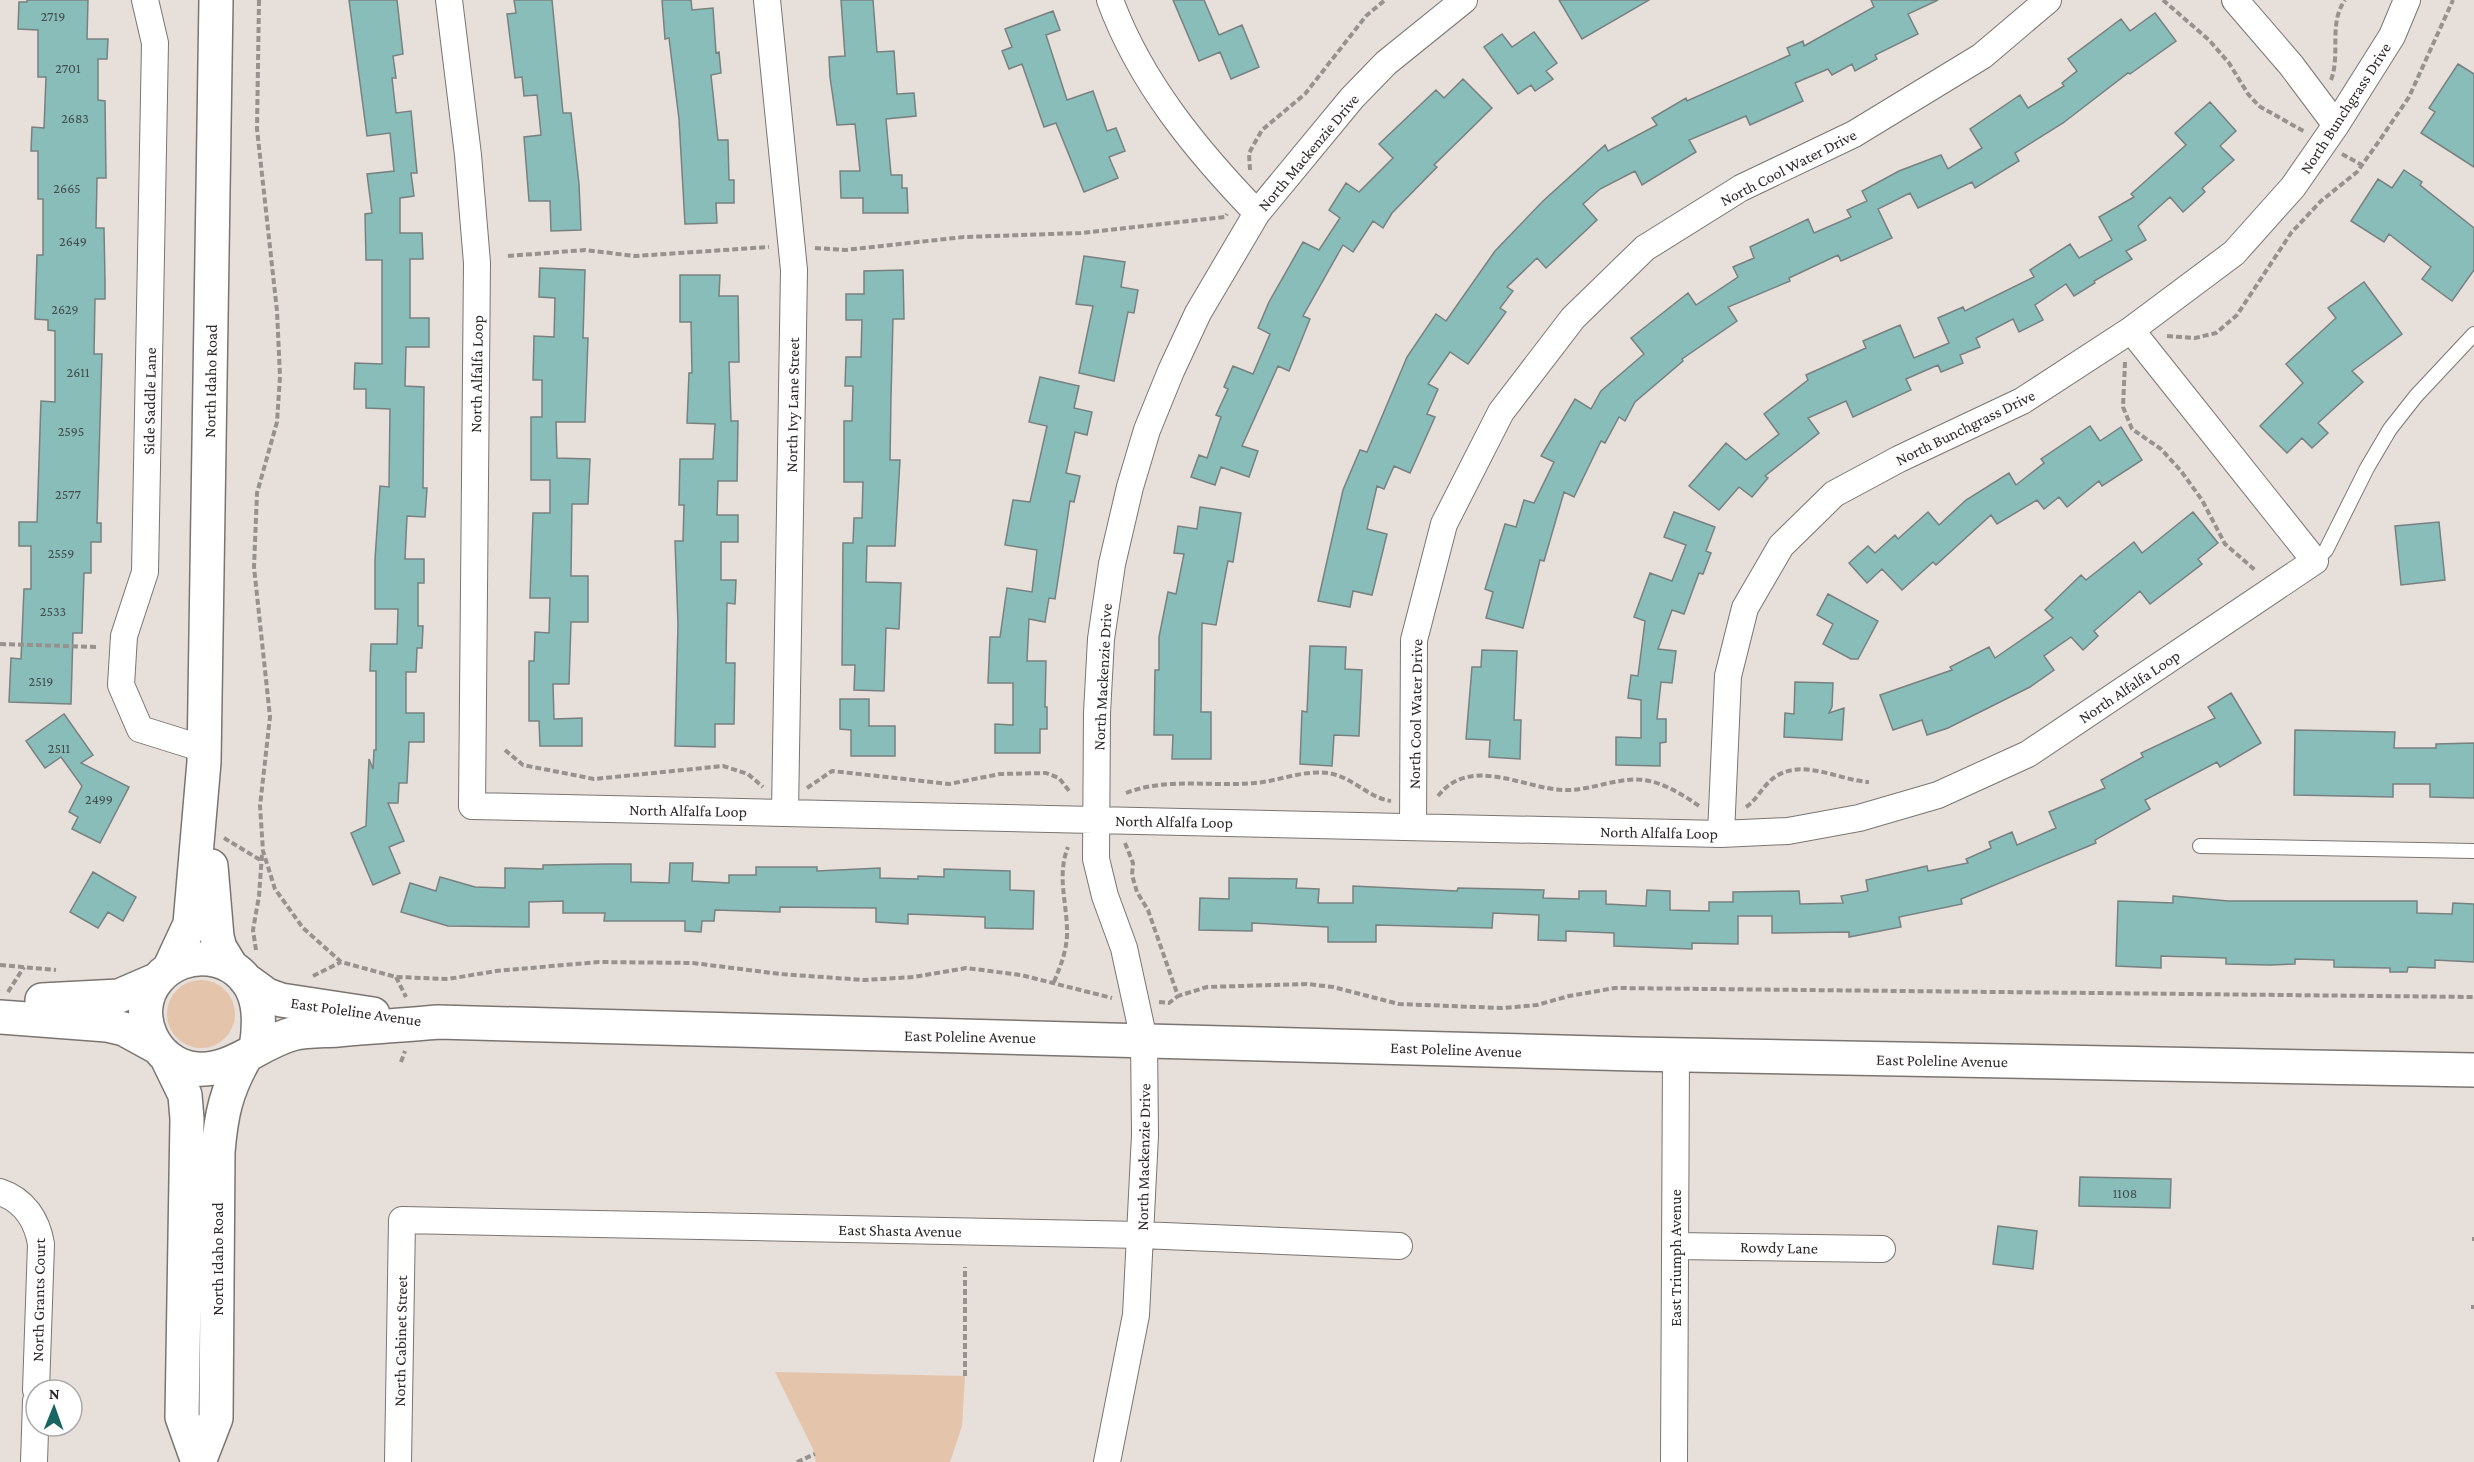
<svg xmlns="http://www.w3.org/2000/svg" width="2474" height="1462" font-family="'Crimson Pro',serif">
<rect width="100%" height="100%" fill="#e6dfda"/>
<!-- green -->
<path fill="#e4c4ab" d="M167 1014a34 34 0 1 1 68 0a34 34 0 1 1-68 0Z
M775 1372 965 1376 962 1426 950 1462H816L813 1449Z"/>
<!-- building -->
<path fill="#89bdba" stroke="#788180" stroke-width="1.5" d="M27 0H88L87 39H108L107 59H98V100L105 101 106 178H97L96 228H104L105 281V299H95L94 354H102L97 523H101V542H91V573H84L82 633H73L71 704 9 702 11 658 21 659 24 589H31V546H19V522H37L41 401 55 402V331L48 330V320L35 319 37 255H43V199H38V151H31L32 127 44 128 46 77H38V30L18 29 19 2H27Z
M349 0H397L403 54 393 56 396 78H392L396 113 411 111 417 173H411L414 196 400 198V233H422L423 259H410V318H429V347H406L405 386 424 387 423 488H427L425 517 407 516 405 559H424V583H418V626H423L422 648H417L416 672H406V713H424V742H409L407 783H399L398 803H388L404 841 389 847 400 873 373 885 351 833 366 826 369 759 373 769 374 750H376V671H370L371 644H397L398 609H375V559L380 486 389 487 390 409 366 408V389H354L355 363 382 364V260H366L365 214 372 213 367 174 394 171 390 133 367 136Z
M514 0H552L563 113H571L579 184 581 230 551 231 550 201H529L524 137 541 135 537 95 524 96 522 77 515 78 507 14 516 13Z
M662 0H691L692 10 713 8 716 53 719 52 721 73 711 75 718 140H728L729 180H734V203H716L717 223 685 224 679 119 669 38 665 39Z
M841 0H873L877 52 894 51 897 94 914 93 916 116 886 119 891 175H902V188H907L908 213H863V198H841L840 171H860L855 124 837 125 830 77 829 57 845 56Z
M1173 0H1204L1219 35 1242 25 1259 67 1231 79 1220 52 1199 61Z
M1559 0H1649L1582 39Z
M1871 0H1938L1908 14 1918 34 1875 55 1877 59 1855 71 1852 64 1832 75 1828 69 1795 83 1803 101 1750 125 1746 116 1689 140 1696 152 1642 185 1635 171 1600 189 1583 204 1597 220 1546 268 1537 258 1507 287 1513 291 1500 308 1506 312 1468 364 1450 352 1428 384 1438 389 1427 414 1435 417 1410 473 1394 466 1384 489 1377 486 1367 529 1387 534 1372 595 1353 591 1350 607 1318 601 1343 490 1360 450 1367 452 1407 357 1436 314 1446 321 1495 251 1543 201 1605 145 1608 151 1657 125 1652 118 1686 98 1687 101 1790 55 1787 48 1803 41 1804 46 1874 7Z
M1053 11 1060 30 1046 35 1067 100 1093 91 1107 131 1116 128 1125 151 1109 157 1118 178 1084 192 1056 123 1044 127 1022 64 1009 69 1002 51 1012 47 1005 29Z
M2155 13 2176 41 2130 74 2128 73 2063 123 2015 153 2019 161 1975 188 1972 182 1918 208 1910 193 1878 209 1892 238 1841 261 1838 255 1789 278 1790 281 1728 307 1737 321 1682 359 1683 361 1635 402 1625 421 1619 417 1605 443 1601 441 1574 497 1564 492 1544 561 1540 560 1523 628 1486 618 1493 592 1485 589 1505 524 1516 527 1524 500 1534 503 1554 462 1541 456 1575 399 1591 409 1601 391 1644 354 1631 338 1688 293 1696 305 1738 277 1733 267 1754 258 1750 247 1808 219 1814 233 1851 217 1847 210 1867 201 1862 191 1899 171 1941 155 1948 169 1982 148 1970 129 2020 95 2028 108 2064 86 2062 83 2077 71 2068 59 2121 19 2130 31Z
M1534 32 1557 63 1546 71 1553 79 1535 91 1531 85 1518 94 1484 47 1502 34 1512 47Z
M2458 64 2474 74V167L2421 133 2435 112 2429 108Z
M1463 79 1492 108 1434 165 1437 167 1392 213 1383 228 1373 221 1353 252 1343 245 1303 316 1310 319 1289 371 1278 366 1242 446 1258 451 1249 477 1221 467 1215 485 1191 477 1199 455 1207 458 1221 417 1216 415 1228 389 1224 387 1233 366 1253 374 1270 334 1258 328 1269 302 1303 242 1319 250 1340 218 1329 210 1346 183 1359 192 1393 158 1379 144 1436 90 1444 98Z
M2210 102 2236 131 2220 146 2234 160 2202 188 2205 192 2183 212 2170 197 2138 226 2146 240 2126 251 2132 259 2094 281 2095 283 2074 296 2066 284 2035 305 2043 320 2019 332 2013 319 1976 338 1980 347 1960 355 1963 363 1941 372 1938 365 1906 379 1911 390 1853 417 1846 401 1808 418 1819 433 1765 476 1768 478 1752 497 1739 487 1719 510 1689 486 1726 443 1746 460 1779 434 1764 414 1808 380 1806 375 1866 348 1863 341 1900 325 1914 358 1949 343 1938 318 1963 307 1965 311 2034 277 2030 270 2070 244 2079 258 2112 240 2099 217 2134 197 2131 194 2186 145 2175 133Z
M2404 170 2422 182 2420 185 2474 228V270L2452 301 2422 279 2431 267 2389 234 2384 242 2351 221 2378 179 2392 188Z
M1084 256 1125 262 1121 287 1138 290 1134 313 1128 312 1114 381 1079 373 1093 306 1076 304Z
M540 268 585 270 583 338H588L585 422H556L557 458 590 459 588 504H572L571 576H588V622H571L569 684H553L554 719 582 718V746H540L539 721H529V661H534L535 632 549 633 550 598H530L533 513H550V480H531V417H542V380H533L534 336 554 337 555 298 539 297Z
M903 270 904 319H893L891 397 890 460H900L895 546H867L866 582 901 583 899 629 886 628 884 691 854 690 855 665H842L843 543H853L854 518H862L863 482H844V421H852L853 386H845L846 357H861L862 320H846V294H864V271Z
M680 275H720L719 296H738L739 362H729L731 421H738L737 481H718L717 515H738V542H721V580H736L735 604 727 603 726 663H735L734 724H715V747L675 746 678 624 675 541H683L684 505H679L680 459H713L715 424 687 423 689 373H692L691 322H680Z
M2364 282 2402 334 2352 371 2363 382 2318 423 2328 433 2312 448 2302 438 2287 453 2260 426 2303 383 2286 364 2336 318 2328 308Z
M1040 377 1079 386 1074 408 1092 412 1087 435 1075 432 1066 473 1080 476 1074 502 1070 501 1055 599 1049 598 1045 622 1029 619 1027 661H1046L1045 707H1047V729H1040V753H995V724L1013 725V683H988L990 637H1000L1007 588 1032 592 1037 550 1005 545 1013 500 1030 502 1047 426 1029 422Z
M2090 426 2100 441 2121 427 2142 460 2102 486 2099 481 2067 507 2059 497 2044 509 2037 500 1997 524 1991 515 1936 565 1933 562 1902 590 1882 569 1867 583 1849 563 1868 546 1875 553 1895 535 1898 539 1928 512 1939 525 1966 500 2009 473 2016 485 2044 463 2041 459Z
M1200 507 1241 513 1233 562 1228 561 1216 625 1202 623 1201 712H1211V759H1172L1173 735H1154L1155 670H1159V637L1168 592 1176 594 1184 554 1174 553 1178 526 1197 529Z
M1674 512 1715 527 1706 551 1711 553 1703 574 1699 573 1684 614 1672 610 1658 649 1676 651 1672 683 1661 682 1657 719H1666V742L1660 743V766L1616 765V737L1641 738V700L1628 698 1631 675 1638 676 1645 621 1634 617 1650 573 1672 581 1686 545 1664 537Z
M2193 512 2218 543 2198 559 2202 564 2150 604 2140 591 2094 631 2098 636 2083 650 2071 637 2044 656 2054 670 2030 687 1948 728 1927 735 1922 720 1893 730 1880 695 1952 670 1950 667 1989 647 1995 658 2053 618 2045 610 2081 575 2086 580 2134 542 2142 553Z
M2439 522 2445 580 2401 585 2395 526Z
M1828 594 1878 621 1858 659H1851L1823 644 1833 624 1817 615Z
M1310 646 1346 647 1345 669 1362 670 1359 736 1334 735 1332 766 1300 764 1302 711 1307 712Z
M1482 650 1517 651 1514 720H1521L1520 759 1489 757 1490 740 1466 739 1472 667H1481Z
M1795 682 1833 683 1832 707 1829 713 1844 708 1842 740 1784 737 1785 713 1794 714Z
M2231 693 2261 743 2220 767 2217 762 2145 800 2150 809 2095 840 2096 843 1961 899 1962 904 1899 917 1901 927 1849 937V932L1772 933V916H1738V944L1692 943V949L1614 946V933L1566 931V941L1538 940 1539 915 1493 913 1492 928 1376 925V942H1328V927L1252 923V931L1199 930 1200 898 1229 899V878L1297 879 1296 888 1319 889 1318 903H1353V886L1457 891 1458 888 1544 890 1543 898 1579 899V891H1606V904L1646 906 1647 890 1670 891V910L1709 911V902H1733V892L1799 891 1800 904 1843 903 1841 896 1868 891 1866 880 1927 866 1928 871 1968 863 1966 859 1991 848 1989 842 2012 832 2017 845 2056 828 2049 812 2105 788 2101 780 2143 757 2141 753 2215 718 2208 707Z
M840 699H869V726H895V756H851V730L840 729Z
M64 714 93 755 81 763 129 787 100 843 72 829 78 817 69 812 82 786 61 757 45 768 26 741Z
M2295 730 2395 732 2394 748H2436V744L2474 743V798L2430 797V784H2393V797L2294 795Z
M670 863H693L692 881 729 883V875H756V867H817V871L880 868V878L918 879V876L944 877V869L1010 871V890L1034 891 1033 929 985 928V917L908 914V924L876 922V908L780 907V912L715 910 714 921H702L701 932 685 931V921H604L605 913H563V901L529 902V927L448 926 401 912 410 883 436 891 440 877 475 887 505 888V868L543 869V865L606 864H631V882L669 883Z
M93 872 136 897 123 921 108 912 98 928 70 912Z
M2173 896 2228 901H2417V913L2452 914 2453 903 2474 904V962L2435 960V968L2408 967 2407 972H2390V968L2334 967V960L2295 959V964L2270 965 2226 964V958L2161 956V968L2116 966 2118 901 2173 903Z
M2080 1177 2171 1179 2170 1208 2079 1206Z
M1998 1226 2037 1231 2033 1269 1993 1264Z"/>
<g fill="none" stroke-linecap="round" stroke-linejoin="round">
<!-- lane casing -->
<g stroke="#7b7571" stroke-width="16">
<path id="lane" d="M2315 561 2326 550 2367 468 2390 429 2416 396 2474 334
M2200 846 2474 851"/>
</g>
<!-- street casing -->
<g stroke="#7b7571" stroke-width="28">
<path id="street" d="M145 0 155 43 145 572 124 636 121 685 140 729 204 749
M449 0 468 155 477 263 472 806 1721 834 1788 831 1859 818 1938 795 2028 754 2315 561 2131 330
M767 0 794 270 785 812
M1110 0C1140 82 1197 151 1257 213
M2235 0 2291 65 2336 125
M1413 827 1414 640 1444 524 1501 412 1573 318 1645 248 1741 188 1854 134 1982 56 2048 0
M1721 834 1728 676 1745 608 1781 546 1834 494 1899 459 2022 401 2131 330 2234 253 2293 187 2336 125 2392 36 2407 0
M0 1192C24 1200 37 1220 41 1244L36 1390
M1675 1246 1882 1249
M34 1462 36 1401
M398 1462 402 1220 1141 1235 1399 1246
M1107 1462 1136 1315 1145 1135 1144 1040 1124 948 1105 896 1096 859 1097 713 1101 639 1112 564 1130 487 1147 430 1171 371 1198 313 1257 213 1352 98 1386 63 1464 0
M1674 1462 1676 1055"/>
</g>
<!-- secondary casing -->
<g stroke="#7b7571" stroke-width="36">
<path id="secondary" d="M211 866 217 937 220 948 231 966
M170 967 190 924 204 762 216 0
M245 979 267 995 281 1000 373 1014
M42 1000 119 996 156 980
M0 1017 107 1025 124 1029 155 1046
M256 1048C259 1030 260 1010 254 994 238 953 184 947 157 980 130 1013 154 1065 196 1069 232 1072 259 1043 292 1034 306 1030 323 1031 338 1030 371 1027 404 1025 438 1022L1634 1054 2474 1070
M167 1058 185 1095 187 1119 182 1417 198 1462
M199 1462 216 1418 218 1152C221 1115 226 1091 245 1058"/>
</g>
<!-- path -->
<path stroke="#97928e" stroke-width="4" stroke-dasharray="6 3" stroke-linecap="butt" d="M259 0 257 129 277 311 280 376 277 422 257 493 254 567 270 717 260 806 263 851 275 889 303 928 341 962 396 977 448 979 496 971 598 962 693 963 780 974 864 980 914 977 966 968 1021 975 1112 998
M2163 0 2209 40 2229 63 2248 94 2259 106 2305 132
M2331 80C2341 53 2328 24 2345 0
M2342 154 2362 165
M1250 170 1249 153 1262 130 1305 94 1366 16 1385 0
M815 248 845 250 964 237 1081 233 1225 217 1227 214
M508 256 585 250 635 256 769 247
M2167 336 2195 338 2216 333 2237 315 2291 233 2321 201 2357 172 2377 144 2409 97 2453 0
M2125 362 2123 407 2132 429 2161 449 2181 471 2202 500 2225 544 2255 570
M0 644 97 647
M505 750 523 765 594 779 723 766 748 774 763 787
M807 788 832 771 949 784 1000 774 1046 773 1059 778 1070 792
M1126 793C1167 777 1212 787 1255 783 1279 781 1302 770 1328 773 1351 776 1369 798 1391 801
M1438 796C1470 755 1522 788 1563 790 1585 791 1606 782 1627 780 1653 776 1679 792 1699 806
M1746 807C1757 800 1763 785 1775 777 1803 758 1838 780 1869 782
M224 838 262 861
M1125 843 1133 863 1132 875 1137 892 1148 910 1178 996 1207 987 1307 984 1333 987 1399 1004 1502 1008 1537 1005 1569 996 1615 988 2474 997
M256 950 253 930 259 896 262 854
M0 965 56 970
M313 976 341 962
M396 977 406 997
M1054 982C1060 967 1066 953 1067 936 1068 905 1056 877 1068 847
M8 992 24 967
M1159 1002 1169 1003 1178 996
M401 1062 405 1051
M2472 1239H2474
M2471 1307H2474
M965 1376V1267
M797 1462 815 1454"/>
<!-- lane -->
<use href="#lane" stroke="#fff" stroke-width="14"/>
<!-- street -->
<use href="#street" stroke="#fff" stroke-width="26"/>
<!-- secondary -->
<use href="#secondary" stroke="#fff" stroke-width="33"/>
</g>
<g text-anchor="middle" stroke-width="4.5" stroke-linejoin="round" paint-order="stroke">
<!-- number labels -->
<g font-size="14" fill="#434e4c">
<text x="53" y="21">2719</text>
<text x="68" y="73">2701</text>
<text x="75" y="123">2683</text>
<text x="67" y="193">2665</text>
<text x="73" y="246">2649</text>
<text x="65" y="314">2629</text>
<text x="78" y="377">2611</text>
<text x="71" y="436">2595</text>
<text x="68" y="499">2577</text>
<text x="61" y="558">2559</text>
<text x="53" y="616">2533</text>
<text x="41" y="686">2519</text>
<text x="59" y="753">2511</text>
<text x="99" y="804">2499</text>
<text x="2125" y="1198">1108</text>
</g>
<!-- street labels -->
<g font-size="16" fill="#2c2927" stroke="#fff">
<text transform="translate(2345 108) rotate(-57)" y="6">North Bunchgrass Drive</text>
<text transform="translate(1308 152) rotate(-50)" y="6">North Mackenzie Drive</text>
<text transform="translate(1788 167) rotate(-27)" y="6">North Cool Water Drive</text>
<text transform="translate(476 374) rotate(-89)" y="6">North Alfalfa Loop</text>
<text transform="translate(210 381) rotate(-89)" y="6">North Idaho Road</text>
<text transform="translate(149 401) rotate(-89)" y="6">Side Saddle Lane</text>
<text transform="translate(792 405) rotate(-89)" y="6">North Ivy Lane Street</text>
<text transform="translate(1965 427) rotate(-26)" y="6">North Bunchgrass Drive</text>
<text transform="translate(1102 677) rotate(-87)" y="6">North Mackenzie Drive</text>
<text transform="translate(2129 686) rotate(-34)" y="6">North Alfalfa Loop</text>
<text transform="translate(1415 714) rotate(-89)" y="6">North Cool Water Drive</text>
<text transform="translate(688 810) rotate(1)" y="6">North Alfalfa Loop</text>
<text transform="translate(1174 821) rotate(1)" y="6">North Alfalfa Loop</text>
<text transform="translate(1659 832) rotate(1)" y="6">North Alfalfa Loop</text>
<text transform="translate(356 1011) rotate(8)" y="6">East Poleline Avenue</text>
<text transform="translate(970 1036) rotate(1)" y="6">East Poleline Avenue</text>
<text transform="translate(1456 1049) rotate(2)" y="6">East Poleline Avenue</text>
<text transform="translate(1942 1060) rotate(1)" y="6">East Poleline Avenue</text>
<text transform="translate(1143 1157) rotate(-89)" y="6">North Mackenzie Drive</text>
<text transform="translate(900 1230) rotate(1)" y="6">East Shasta Avenue</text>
<text transform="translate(1779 1247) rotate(1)" y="6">Rowdy Lane</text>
<text transform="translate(1675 1258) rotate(-90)" y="6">East Triumph Avenue</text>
<text transform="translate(217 1259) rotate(-90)" y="6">North Idaho Road</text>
<text transform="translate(38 1300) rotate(-89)" y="6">North Grants Court</text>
<text transform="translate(400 1341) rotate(-89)" y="6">North Cabinet Street</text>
</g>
</g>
<!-- north arrow -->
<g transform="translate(54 1408) rotate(1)"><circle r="28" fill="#ffffff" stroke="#aba9a9" stroke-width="1.5"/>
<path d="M0-4.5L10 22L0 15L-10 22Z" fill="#186563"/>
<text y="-9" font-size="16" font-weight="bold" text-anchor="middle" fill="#2c2927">N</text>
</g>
</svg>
